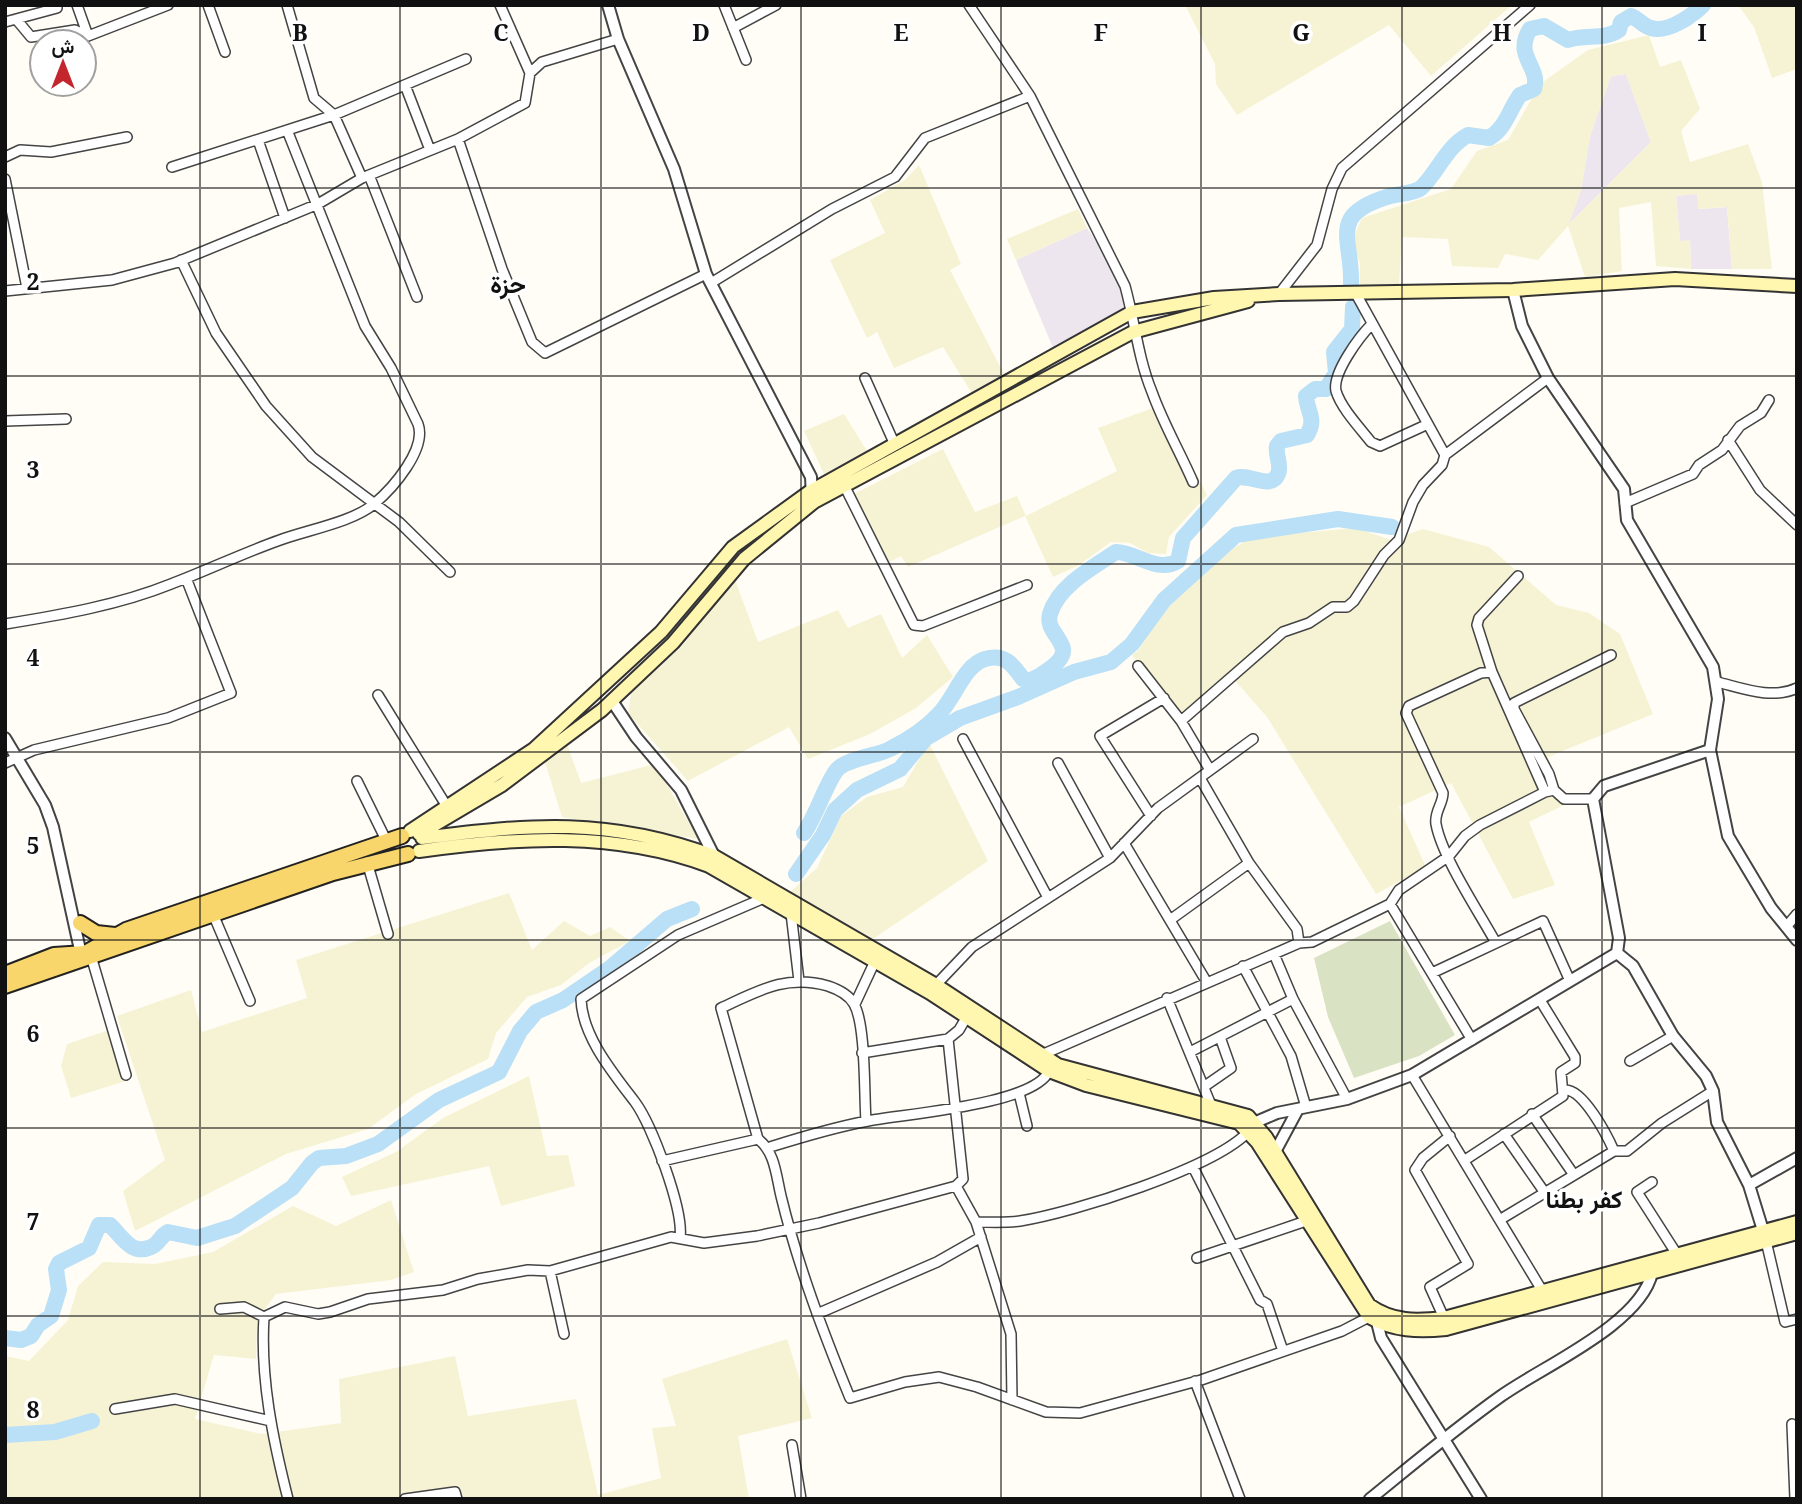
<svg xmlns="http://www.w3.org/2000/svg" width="1802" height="1504" font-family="'Noto Serif',Vazirmatn,serif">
<rect width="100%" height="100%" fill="#fffdf5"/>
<!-- industrial -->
<path fill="#eee6ef" d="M1626 74 1651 142 1568 225 1581 190 1590 136 1611 76Z
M1697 193 1699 209 1727 207 1732 269H1691L1690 241H1680L1676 196Z
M1087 228 1110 261 1126 301 1117 320 1056 355 1016 260Z"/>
<!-- farmland -->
<path fill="#f6f3d4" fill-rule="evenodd" d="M1185 5H1512L1431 76 1389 25 1237 115 1216 84 1215 64Z
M1738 5H1797V69L1772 78 1754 27Z
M1649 35 1660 67 1681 60 1700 109 1681 131 1690 162 1748 144 1762 182 1772 269H1732L1727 207 1698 209 1697 194 1676 196 1680 241 1690 240 1691 269 1656 266 1651 202 1619 208 1622 271 1585 277 1568 226 1538 260 1505 254 1498 268 1452 266 1448 239 1402 237 1399 286 1360 287V264L1352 241 1362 218 1451 189 1477 151 1508 140 1540 84 1588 50ZM1626 74 1651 142 1569 224 1581 190 1590 136 1611 76Z
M919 165 961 264 950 270 1006 378 973 395 943 347 894 368 877 332 867 338 830 260 885 233 870 200 905 180Z
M1078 209 1087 228 1016 260 1007 239Z
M1161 405 1207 495 1169 537 1166 554 1148 553 1130 543 1111 542 1079 565 1053 577 1025 516 908 567 901 556 884 565 850 496 943 449 975 512 1017 496 1026 516 1117 471 1098 428Z
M844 414 867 451 824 474 804 431Z
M1356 528 1391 540 1423 529 1489 547 1556 605 1589 613 1620 634 1653 714 1548 757 1564 805 1529 822 1555 885 1513 899 1451 783 1399 807 1426 867 1376 894 1267 717 1231 676 1183 720 1132 655 1138 651 1168 603 1223 554 1253 537Z
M734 577 758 642 838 610 848 628 881 614 902 658 927 635 953 677 916 708 870 734 808 759 789 727 688 781 628 713 631 693 683 645Z
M929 743 988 861 873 939 790 892 817 868 841 816 867 797 903 787Z
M567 744 581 783 655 764 698 839 562 817 544 759Z
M509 893 532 950 564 921 590 936 610 927 630 941 589 963 561 985 527 997 496 1033 488 1059 416 1094 368 1129 286 1154 135 1231 123 1191 165 1160 117 1016 191 990 202 1032 307 998 296 960Z
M109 1030 126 1081 71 1098 61 1066 67 1044Z
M529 1076 547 1156 568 1155 575 1186 501 1206 489 1166 351 1196 342 1177 396 1152 443 1118Z
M391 1200 414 1272 391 1280 276 1294 257 1320 256 1359 214 1355 195 1419 262 1434 341 1423 339 1379 455 1356 468 1416 576 1399 598 1495 661 1478 652 1428 676 1426 662 1379 787 1339 812 1418 738 1436 749 1499H5V1356L29 1361 68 1320 78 1286 103 1262 155 1264 213 1252 293 1206 336 1226Z"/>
<!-- cemetery -->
<path fill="#d9e3c4" d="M1390 921 1455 1035 1419 1056 1354 1078 1328 1017 1314 958Z"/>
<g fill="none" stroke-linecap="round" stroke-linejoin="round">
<!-- river -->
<path stroke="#b9e0f7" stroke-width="16" d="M1351 285C1353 238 1326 215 1390 196 1398 194 1415 193 1421 188 1438 172 1446 147 1468 135L1489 138C1506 128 1509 110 1520 95L1534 89C1541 66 1513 57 1530 29L1544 26 1568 40C1585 34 1605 40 1619 30L1621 22 1631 16C1639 19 1643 26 1651 28 1668 33 1692 16 1703 5
M804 833C816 816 825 786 836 771 844 759 877 756 890 749 906 741 926 728 938 715 955 698 964 665 985 659 1005 653 1013 665 1023 679L1029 681C1039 677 1065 662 1063 649 1060 636 1046 629 1050 614 1058 586 1093 567 1116 552 1136 552 1157 574 1178 561L1183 538 1236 478C1249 473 1271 491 1278 474 1282 465 1275 455 1277 446L1281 441 1307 435C1317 419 1307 412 1306 396L1315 389H1326L1336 373 1334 352 1352 329 1353 307
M796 874 823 835 835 810 857 790 900 769 926 738 960 718 1018 697 1074 672 1111 662 1132 644 1164 600 1236 535 1338 519 1392 527
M5 1338 21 1340 31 1336 38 1325 51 1316 59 1290 56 1269 59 1263 89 1248 99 1225H110C122 1237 132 1256 151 1247 159 1244 160 1236 168 1232L197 1238 235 1226 292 1188 312 1163 319 1158 346 1156 378 1144 439 1100 499 1072 520 1031 536 1012 563 1000 610 968 667 919 692 909
M5 1435 55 1432 92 1421"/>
<!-- minor casing -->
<g stroke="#444" stroke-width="12">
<path id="minor" d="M77 5 88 36
M208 5 225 52
M287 5 314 98 334 115 362 178
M500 5 530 73
M724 5 746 60
M969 5 1030 96 1125 286C1135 322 1138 358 1152 392 1163 423 1180 452 1193 482
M16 19 31 37 75 30 88 36 168 5
M5 22 57 8
M733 28 776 5
M405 85 430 150
M458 139 502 269 532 342 545 353 706 274
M258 140 285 218
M5 157 20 150 51 152 127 137
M172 167 334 115 466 59
M369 175 417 297
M5 179 27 288
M181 260 216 333 266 406 312 457 399 522 450 572
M711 283 832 209 895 177 925 138 1030 96
M5 291 112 280 175 263 318 204 362 178 458 139 525 103 530 73 542 62 618 39
M1355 292 1445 455
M1279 294 1317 245 1332 189 1342 168 1530 5
M1372 324C1360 336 1332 373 1336 391 1341 408 1360 428 1371 442L1380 446 1428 424
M865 378 895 445
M5 421 66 419
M1728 440 1760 490 1797 525
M844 485 914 625 923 626 1027 585
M1625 503 1693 474 1699 465 1722 450 1740 426 1761 413 1769 400
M1518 576 1479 618 1477 625 1492 672 1545 792
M5 624C61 615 119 605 171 584 208 570 243 553 280 540 307 530 353 522 374 504 393 488 427 449 418 424L391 368 365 326 287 130
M1138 666 1181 721 1210 770
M1492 672 1481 673 1409 706 1406 713 1443 793C1443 804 1434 812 1436 824 1442 857 1479 912 1496 943
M1717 682C1742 688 1772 700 1797 688
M378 695 446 805
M1181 721 1283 632 1309 623 1333 607H1347L1354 601 1384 555 1399 540 1413 502 1423 485 1442 465 1445 455 1548 378
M963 739 1047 896
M5 763 34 750 168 718 231 693 186 578
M1058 763 1110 858
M1200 778 1249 863 1297 929 1299 943
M357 781 387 842
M1554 790 1549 774 1514 709V703L1611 655
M1151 816 1100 736 1164 698
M1124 843 1206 981
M367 862 388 934
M1390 904 1472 1040
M791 913 799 981
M213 914 250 1001
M1170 920 1249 863
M1786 927 1797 914
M1274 954 1293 999 1347 1099
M91 956 126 1075
M1243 966 1291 1056 1306 1107
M1432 973 1543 921 1570 981
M933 988 972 947 1110 858 1158 808 1253 739
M1167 998 1211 1105
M855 1004 875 961
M1190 1052 1293 999
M862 1053 948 1039 959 1030 966 1018
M1039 1056 1299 943 1312 942 1390 904 1399 890 1449 856 1465 836 1480 825 1545 792 1554 790 1564 799H1593
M1630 1061 1673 1036
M1412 1075 1543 1292
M1205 1086 1231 1068 1220 1037
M1565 1090C1583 1089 1607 1135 1614 1151
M1019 1093 1027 1126
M1532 1114 1574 1175
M866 1121C864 1094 866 1025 854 1004 849 995 837 989 828 986 786 974 758 991 721 1008L758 1139C775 1152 776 1175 781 1196 798 1266 823 1332 850 1398L905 1382 939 1377 977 1387 1046 1412 1080 1413 1201 1380 1342 1331 1369 1317
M1504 1134 1545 1193
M770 1147C802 1137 835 1127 868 1121 903 1114 1034 1105 1049 1071
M1465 1160 1563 1096 1561 1072 1575 1063V1057L1540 1000
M662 1161 758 1139
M1193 1167 1260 1300 1267 1304 1283 1351
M1652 1182 1637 1192 1678 1256
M956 1186 976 1222 1011 1334 1012 1400
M1501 1219 1614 1151H1627L1662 1123 1713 1091
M976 1222C991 1222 1006 1223 1020 1221 1072 1213 1215 1168 1249 1131
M680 1238C684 1210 652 1125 635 1102 613 1073 582 1036 581 999L678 935 764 898
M1766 1241 1785 1322 1797 1319
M1197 1258 1306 1221
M550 1271 564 1334
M220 1309 244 1307 264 1317
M817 1314 937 1262 981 1237
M264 1317 285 1307 318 1314 330 1312 368 1299 443 1290 478 1279 528 1270 550 1271 671 1237 704 1243 757 1236 819 1223 956 1186 963 1179 948 1039
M264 1317C260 1378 273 1440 288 1499
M1444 1318 1430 1287 1468 1264 1415 1170 1423 1158 1450 1136
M1195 1381 1240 1499
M115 1409 175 1399 271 1421
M1792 1424 1795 1499
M792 1445 801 1499
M405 1499 455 1492 457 1499"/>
</g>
<!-- tertiary casing -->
<g stroke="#444" stroke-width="14">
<path id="tertiary" d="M608 5 618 39 674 169 706 274 811 477 812 497
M1513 290 1522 326 1548 378 1624 489 1627 520 1713 667 1718 699 1710 750 1728 836 1771 908 1797 940
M612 701 636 737 681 790 714 856
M5 738 45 805 53 827 82 959
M1710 750 1604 786 1593 799 1619 938 1617 953 1633 966 1673 1036 1706 1076 1713 1091 1717 1122 1749 1185 1765 1237
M1251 1129 1256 1122 1277 1113 1347 1099 1412 1075 1617 953
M1275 1152 1297 1111
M1749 1185 1797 1158
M1377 1322 1381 1338 1481 1499
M1370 1499C1413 1464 1456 1428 1501 1396 1541 1367 1640 1325 1652 1273"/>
</g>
<!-- secondary casing -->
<g stroke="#333" stroke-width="16">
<path id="secondary" d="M410 831 534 749 661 632 733 547 809 492 1132 312 1214 298 1279 294 1513 290 1675 279 1797 286
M419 834 502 785 602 710 673 643 744 559 814 502 1133 332 1248 301
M422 838C531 824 608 817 714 856L936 985 1058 1065 1248 1116 1266 1137 1369 1305C1393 1322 1416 1321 1444 1318L1797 1222
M419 851C517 837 615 831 709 866L930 993 1049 1071 1086 1085 1239 1123 1257 1142 1369 1317C1394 1331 1418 1332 1446 1329L1797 1233"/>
</g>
<!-- primary casing -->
<g stroke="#222" stroke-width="18">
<path id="primary" d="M80 923 96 933 115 935
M5 974 54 955 85 953 126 930 402 836
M5 986 333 873 408 854"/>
</g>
<!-- minor -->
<use href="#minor" stroke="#fff" stroke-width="9"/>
<!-- tertiary -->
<use href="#tertiary" stroke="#fff" stroke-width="10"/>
<!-- secondary -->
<use href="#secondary" stroke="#fff6b0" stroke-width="12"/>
<!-- primary -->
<use href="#primary" stroke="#f9d66b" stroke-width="14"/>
</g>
<!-- grid -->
<path fill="none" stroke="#111" stroke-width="2" stroke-opacity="0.55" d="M200 5V1499M400 5V1499M601 5V1499M801 5V1499M1001 5V1499M1201 5V1499M1402 5V1499M1602 5V1499M5 188H1797M5 376H1797M5 564H1797M5 752H1797M5 940H1797M5 1128H1797M5 1316H1797"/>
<g text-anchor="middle" stroke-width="7" stroke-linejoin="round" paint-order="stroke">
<!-- quarter labels -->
<g font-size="24" font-weight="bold" fill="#111" stroke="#fff">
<text x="508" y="293">حزة</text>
<text x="1584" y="1208">كفر بطنا</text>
</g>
</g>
<g font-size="23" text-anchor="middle" font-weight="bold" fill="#111" stroke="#fff" stroke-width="7" stroke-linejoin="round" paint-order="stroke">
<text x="300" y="41">B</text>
<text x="501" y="41">C</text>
<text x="701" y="41">D</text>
<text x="901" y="41">E</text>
<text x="1101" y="41">F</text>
<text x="1301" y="41">G</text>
<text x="1502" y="41">H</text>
<text x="1702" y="41">I</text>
<text x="33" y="290">2</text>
<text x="33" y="478">3</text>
<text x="33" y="666">4</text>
<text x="33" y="854">5</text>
<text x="33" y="1042">6</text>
<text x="33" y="1230">7</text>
<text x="33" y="1418">8</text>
</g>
<!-- border -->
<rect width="1802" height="1504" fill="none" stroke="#111111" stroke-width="14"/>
<!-- north arrow -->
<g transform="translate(63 63)"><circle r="33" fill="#ffffff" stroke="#a0a0a0" stroke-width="2"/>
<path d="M0-5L12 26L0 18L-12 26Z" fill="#c4262e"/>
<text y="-10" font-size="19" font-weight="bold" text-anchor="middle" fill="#111111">ش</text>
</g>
</svg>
